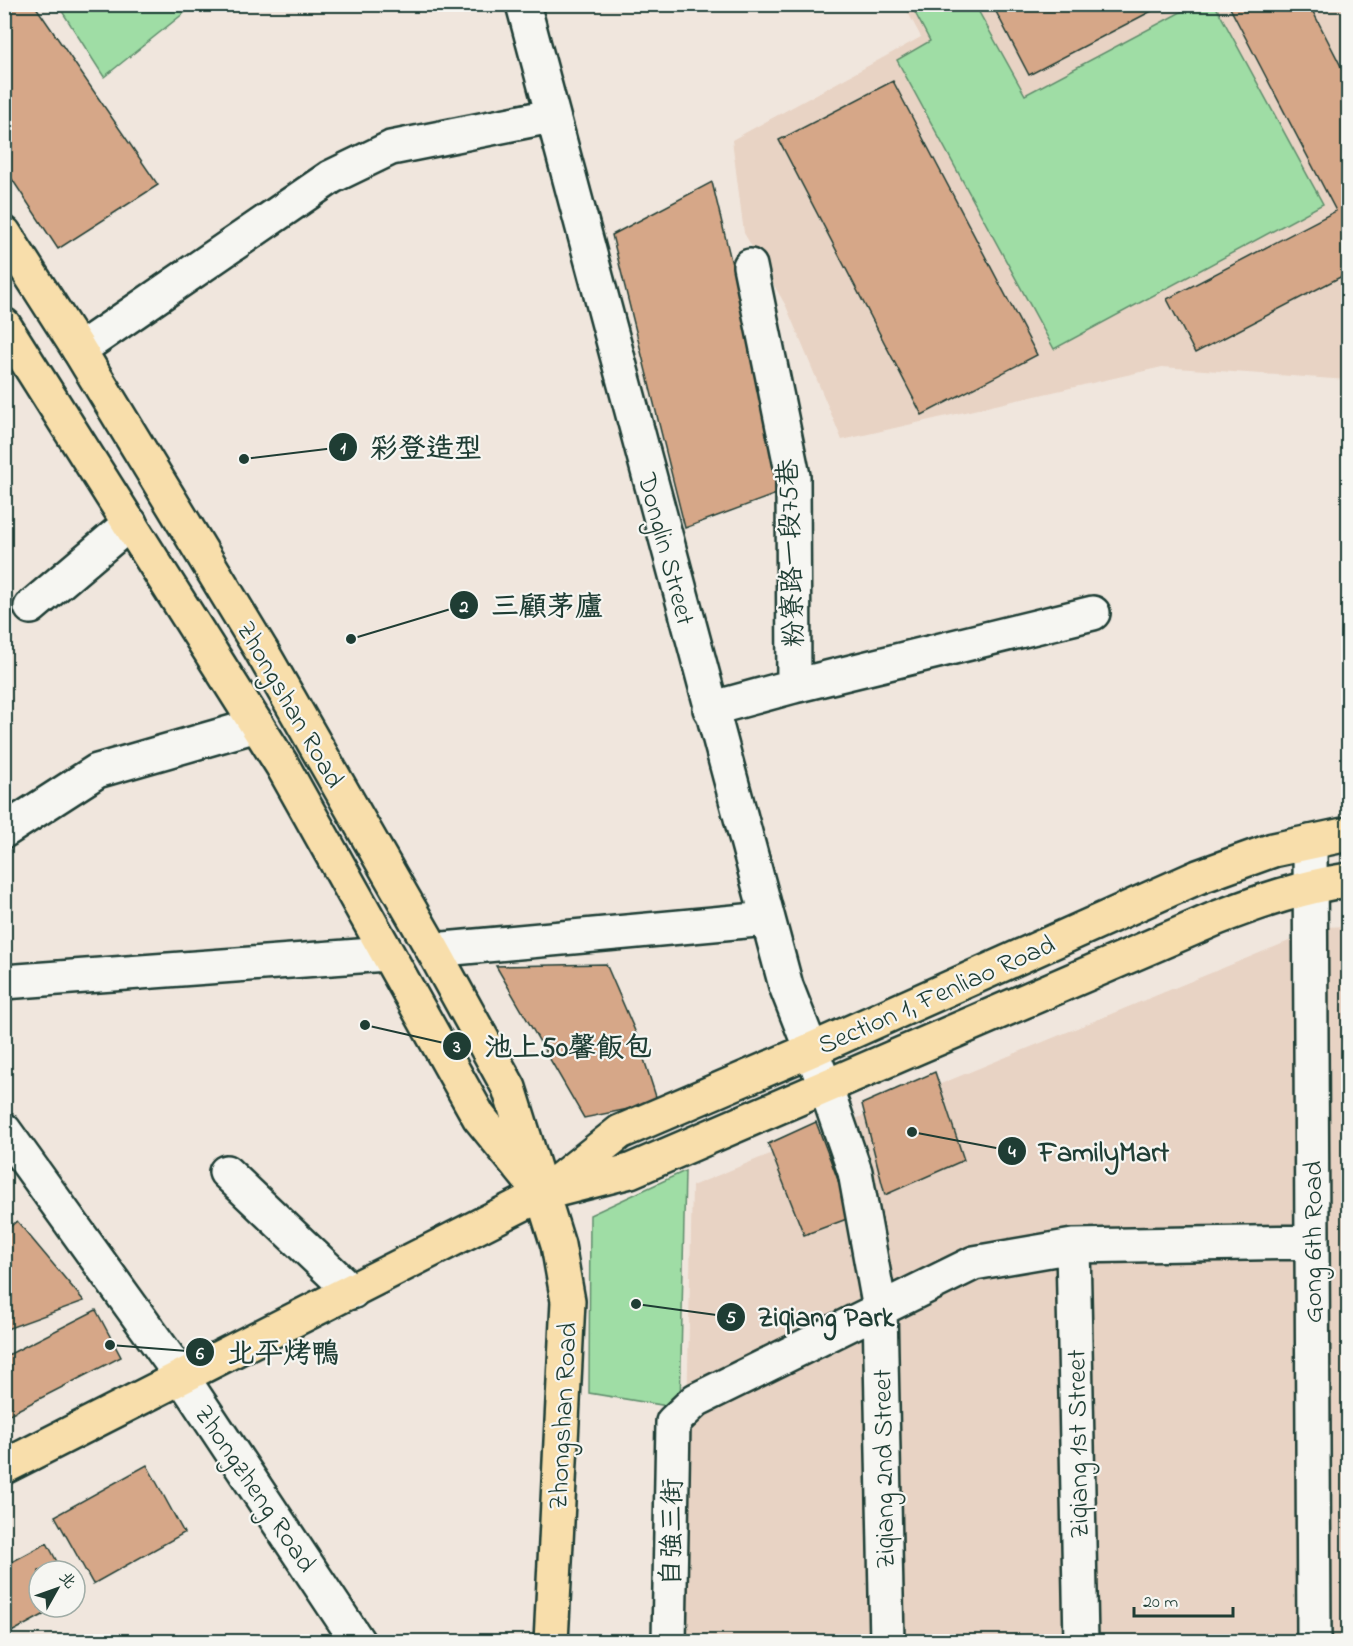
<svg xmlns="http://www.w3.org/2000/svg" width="1353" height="1646" font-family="'Indie Flower','LXGW WenKai TC',sans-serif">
<rect width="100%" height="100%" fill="#f0e6dd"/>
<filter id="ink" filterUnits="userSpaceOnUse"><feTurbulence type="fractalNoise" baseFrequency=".0167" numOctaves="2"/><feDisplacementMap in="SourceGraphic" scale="12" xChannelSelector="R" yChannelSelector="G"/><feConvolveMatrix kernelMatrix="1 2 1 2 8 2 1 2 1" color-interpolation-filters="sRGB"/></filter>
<g filter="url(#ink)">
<!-- built -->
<path fill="#e8d3c4" d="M904 5H1348V380L1162 367 842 440 786 306 744 233 732 140 921 37Z
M1348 926V1641L682 1642 692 1186 1323 927Z"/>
<!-- green -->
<path fill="#9fdda5" stroke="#5f8d6c" stroke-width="1.5" d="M58 5H194L104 77Z
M911 5H975L1025 95 1194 5H1215L1323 204 1054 349 897 60 930 41Z
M685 1171 680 1408 589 1393 590 1215Z"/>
<!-- building -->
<path fill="#d6a788" stroke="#1f3d34" stroke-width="1.5" d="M4 4H34L158 185 58 249 4 167Z
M992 4H1165L1029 75Z
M1228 4H1309L1348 80V273L1195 353 1167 299 1336 211Z
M893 81 1037 355 922 415 779 140Z
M712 182 751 343 779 493 685 528 612 235Z
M606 964 635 1031 658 1103 584 1118 496 966Z
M935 1072 964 1160 885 1195 862 1104Z
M816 1122 852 1217 804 1235 768 1144Z
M17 1221 84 1301 4 1330V1232Z
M96 1310 121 1357 4 1417V1357Z
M147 1465 184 1533 93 1584 55 1516Z
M47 1543 62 1571H39V1607H58L4 1636V1566Z"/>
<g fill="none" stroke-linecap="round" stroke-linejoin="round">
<!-- minor casing -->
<g stroke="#1f3d34" stroke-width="38">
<path id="minor" d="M523 4 786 986 826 1088 855 1172 880 1309 887 1642
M79 350 331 177 391 148 551 116
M31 607 130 523
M794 686 1093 613
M710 709 794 686 793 476 750 266
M4 831 97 771 257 725
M1310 842 1314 1642
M433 950 767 919
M4 982 386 954
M4 1130 182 1377 358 1642
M226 1172 352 1292
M1073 1246 1081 1642
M669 1642 673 1422 696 1400 974 1263 1073 1246 1312 1242"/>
</g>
<!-- major casing -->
<g stroke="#1f3d34" stroke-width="38">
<path id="major" d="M4 233 79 350 261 650 433 950 509 1088 558 1245 568 1301 551 1642
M4 325 282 765 479 1117 531 1181
M552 1191 630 1171 1217 918C1261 901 1302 887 1348 880
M4 1467 542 1194 620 1132 811 1050 1198 877 1273 850 1348 834"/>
</g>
<!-- minor -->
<use href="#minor" stroke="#f6f6f2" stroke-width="33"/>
<!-- major -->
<use href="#major" stroke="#f8deab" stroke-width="33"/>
</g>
</g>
<g text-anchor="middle" stroke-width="4.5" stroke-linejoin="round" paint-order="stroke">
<!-- street labels -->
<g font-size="27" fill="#1f3d34" stroke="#f6f6f2">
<text transform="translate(667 549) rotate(75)" y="9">Donglin Street</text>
<text transform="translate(790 553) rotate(-92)" y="9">粉寮路一段75巷</text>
<text transform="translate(291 704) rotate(60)" y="9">Zhongshan Road</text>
<text transform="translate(936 994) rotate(-24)" y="9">Section 1, Fenliao Road</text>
<text transform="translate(1312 1242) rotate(-90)" y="9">Gong 6th Road</text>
<text transform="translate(562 1416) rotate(-87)" y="9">Zhongshan Road</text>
<text transform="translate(1077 1444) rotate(-91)" y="9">Ziqiang 1st Street</text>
<text transform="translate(883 1469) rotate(-91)" y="9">Ziqiang 2nd Street</text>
<text transform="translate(256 1488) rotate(56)" y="9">Zhongzheng Road</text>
<text transform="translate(671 1532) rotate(-89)" y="9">自強三街</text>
</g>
</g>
<!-- callouts -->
<path fill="none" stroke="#1f3d34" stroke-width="2" d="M244 459L343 447M351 639L464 605M365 1025L457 1046M912 1132L1012 1151M636 1304L731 1317M110 1345L200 1352"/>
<g fill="#1f3d34" stroke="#f6f6f2" stroke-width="2">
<circle cx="244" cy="459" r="6"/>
<circle cx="351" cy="639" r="6"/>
<circle cx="365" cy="1025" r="6"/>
<circle cx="912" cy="1132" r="6"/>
<circle cx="636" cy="1304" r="6"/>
<circle cx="110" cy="1345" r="6"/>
<circle cx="343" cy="447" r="15"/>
<circle cx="464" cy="605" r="15"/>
<circle cx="457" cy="1046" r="15"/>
<circle cx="1012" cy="1151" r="15"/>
<circle cx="731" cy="1317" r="15"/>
<circle cx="200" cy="1352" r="15"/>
</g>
<g font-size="18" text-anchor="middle" font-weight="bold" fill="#fff">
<text x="343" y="453">1</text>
<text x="464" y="612">2</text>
<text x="457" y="1052">3</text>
<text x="1012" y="1157">4</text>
<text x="731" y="1323">5</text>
<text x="200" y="1359">6</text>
</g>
<g font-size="28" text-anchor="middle" font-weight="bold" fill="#1f3d34" stroke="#f6f6f2" stroke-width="4.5" stroke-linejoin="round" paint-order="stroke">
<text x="426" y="457">彩登造型</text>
<text x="547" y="615">三顧茅廬</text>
<text x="568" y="1056">池上50馨飯包</text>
<text x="1104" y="1161">FamilyMart</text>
<text x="826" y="1326">Ziqiang Park</text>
<text x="283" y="1362">北平烤鴨</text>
</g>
<!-- margin -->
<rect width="1353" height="1646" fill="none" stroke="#f6f6f2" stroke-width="24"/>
<rect x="12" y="12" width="1329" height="1622" fill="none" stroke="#1f3d34" stroke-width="2" filter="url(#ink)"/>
<!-- north arrow -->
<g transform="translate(57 1589) rotate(50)"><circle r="28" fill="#f6f6f2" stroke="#a0aca6" stroke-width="1.5"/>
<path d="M0-4.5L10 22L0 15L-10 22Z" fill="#1f3d34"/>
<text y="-9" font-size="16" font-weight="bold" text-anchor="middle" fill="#1f3d34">北</text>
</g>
<!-- scale -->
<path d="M1134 1607v9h99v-9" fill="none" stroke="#1f3d34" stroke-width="3"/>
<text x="1143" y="1607" font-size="18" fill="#1f3d34" stroke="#f6f6f2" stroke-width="4.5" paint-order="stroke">20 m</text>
</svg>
